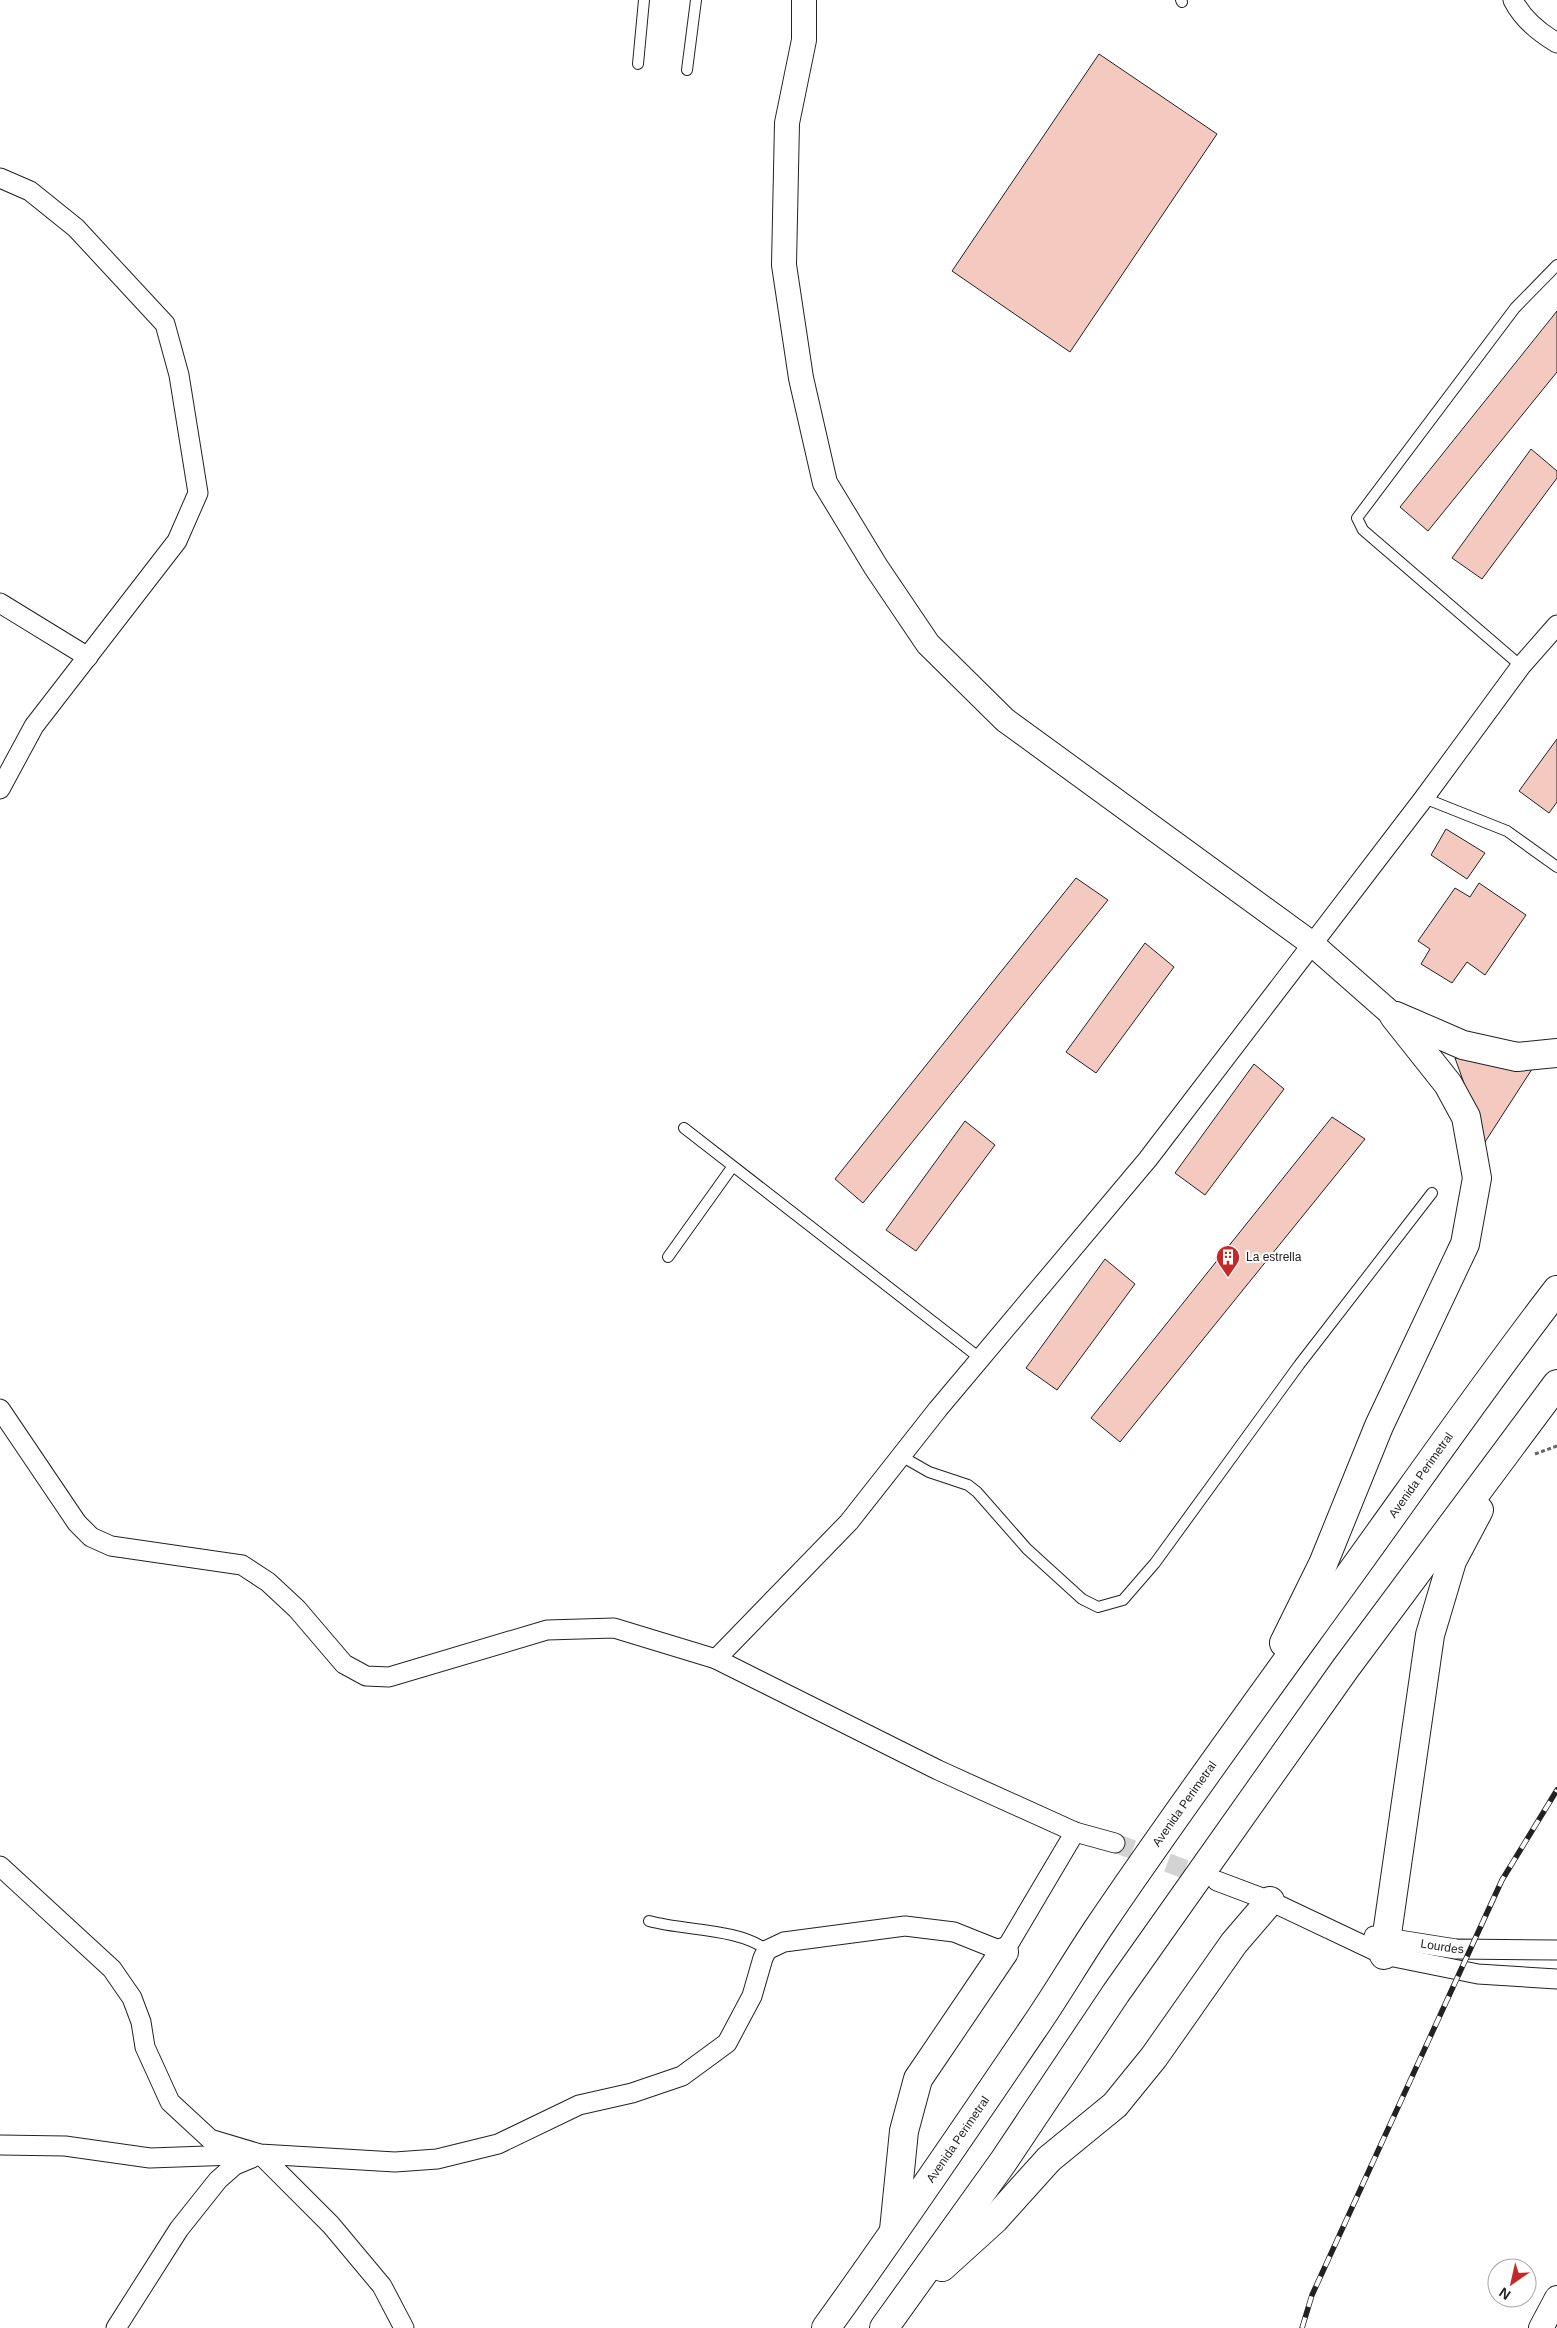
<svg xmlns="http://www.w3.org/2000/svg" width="1557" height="2328" font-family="Arial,sans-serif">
<rect width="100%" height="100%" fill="#fff"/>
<!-- building -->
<path fill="#f3c9c0" stroke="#222" d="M1099 54 1217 134 1070 352 952 271Z
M1557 311V372L1428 531 1400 507Z
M1531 449 1557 471V478L1482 579 1452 558Z
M1557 739V802L1549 813 1519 791Z
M1446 829 1485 853 1467 879 1431 855Z
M1076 878 1108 900 863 1203 835 1179Z
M1479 883 1526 915 1485 975 1467 962 1452 983 1421 964 1430 949 1418 941 1455 888 1470 897Z
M1145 943 1174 967 1096 1073 1066 1052Z
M1455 1058 1534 1066 1485 1142Z
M1254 1064 1284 1089 1205 1195 1175 1173Z
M1332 1117 1365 1139 1120 1442 1091 1418Z
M965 1121 995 1145 916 1251 886 1230Z
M1105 1259 1135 1284 1057 1390 1026 1368Z"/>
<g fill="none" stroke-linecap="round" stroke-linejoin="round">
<!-- minor-tunnel -->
<path stroke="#d3d3d3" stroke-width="19" stroke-dasharray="19 9" stroke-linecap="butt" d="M1115 1843 1211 1879"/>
<!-- service casing -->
<g stroke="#222" stroke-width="12">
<path id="service" d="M1181 0 1182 2
M638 64 644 0
M687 70 696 0
M1521 666 1363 530 1357 518 1515 308 1557 265
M1424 798 1507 831 1557 867
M684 1128 981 1359
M668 1257 733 1166
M901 1456 929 1472 968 1485 977 1492 1027 1549 1082 1599 1098 1607 1123 1600 1155 1563 1299 1365 1432 1193
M649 1921C685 1931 738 1928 767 1950"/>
</g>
<!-- minor casing -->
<g stroke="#222" stroke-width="21">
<g id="minor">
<path d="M1513 0C1522 18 1540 33 1557 43"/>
<path d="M0 178 30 191 76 228 165 324 179 375 198 493 177 541 34 726 0 789"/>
<path d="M0 603 88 657"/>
<path d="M0 1409 77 1523 91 1537 111 1546 242 1565 268 1582 297 1609 344 1664 366 1676 389 1677 547 1630 614 1628 716 1659 938 1770 1075 1832 1115 1843"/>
<path d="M716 1659 849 1522 938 1409 1148 1159 1424 798 1521 666 1557 625"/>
<path d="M0 1866 112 1969 132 1998 141 2022 145 2047 170 2102 210 2139 260 2154 395 2162 437 2159 498 2144 579 2105 632 2093 682 2076 727 2043 752 1996 763 1958 767 1950 784 1942 905 1926 954 1932 1004 1952 1075 1832"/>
<path d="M1217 1881 1270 1901 1384 1955 1478 1974 1557 1979"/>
<path id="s1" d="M1374 1936 1456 1949 1557 1950"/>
<path d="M0 2145 65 2146 150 2158 260 2154 331 2225 382 2286 404 2328"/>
<path d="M116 2328 179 2229 218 2180 235 2165 252 2158"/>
</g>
</g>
<!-- tertiary casing -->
<g stroke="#222" stroke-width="26">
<path id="tertiary" d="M804 0V40L787 123 784 265 801 378 825 483 876 567 928 644 1005 720 1311 943 1394 1016
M1541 2328 1557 2298"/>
</g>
<!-- trunk casing -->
<g stroke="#222" stroke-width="30">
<g id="trunk">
<path d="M1396 1016 1463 1045 1517 1057 1557 1053"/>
<path d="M1284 1643 1323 1564 1379 1426 1465 1244 1477 1178 1466 1117 1448 1084 1394 1016"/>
<path d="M1384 1955 1430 1635 1452 1561 1479 1510"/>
<path d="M894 2230 904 2131 918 2079 1004 1952"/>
<path d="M942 2267 995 2219 1049 2159 1115 2105 1154 2057 1234 1943 1270 1901"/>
<path id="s2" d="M826 2328C897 2230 965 2129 1033 2029 1056 1996 1076 1961 1099 1927 1174 1816 1253 1708 1332 1599 1407 1496 1479 1391 1557 1290"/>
<path d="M884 2328 1003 2162 1116 1993 1345 1669 1557 1384"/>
</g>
</g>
<!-- path -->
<path stroke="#646464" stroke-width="3" stroke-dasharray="4 2.5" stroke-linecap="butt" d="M1535 1454 1557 1446"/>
<!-- service -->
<use href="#service" stroke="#fff" stroke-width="10"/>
<!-- minor -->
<use href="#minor" stroke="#fff" stroke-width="19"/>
<!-- tertiary -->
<use href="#tertiary" stroke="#fff" stroke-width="24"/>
<!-- trunk -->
<use href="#trunk" stroke="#fff" stroke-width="28"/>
<!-- rail casing -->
<g stroke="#222" stroke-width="5.5">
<path id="rail" d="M1302 2328 1312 2295 1502 1880 1557 1790"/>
</g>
<!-- rail -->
<use href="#rail" stroke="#fff" stroke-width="4" stroke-dasharray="11" stroke-linecap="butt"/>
</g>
<!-- icons -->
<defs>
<g id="building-pin" transform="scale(1.25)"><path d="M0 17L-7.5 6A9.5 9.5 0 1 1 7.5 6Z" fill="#c62828" stroke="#fff"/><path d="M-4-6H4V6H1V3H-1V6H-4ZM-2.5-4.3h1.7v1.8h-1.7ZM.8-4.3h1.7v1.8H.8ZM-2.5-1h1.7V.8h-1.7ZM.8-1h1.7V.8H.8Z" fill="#fff"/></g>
</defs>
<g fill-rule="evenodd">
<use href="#building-pin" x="1228" y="1257"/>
</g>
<g text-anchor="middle" stroke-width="4" stroke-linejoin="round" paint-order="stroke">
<!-- poi labels -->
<g font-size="12" fill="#222" stroke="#fff" text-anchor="start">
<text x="1246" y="1261">La estrella</text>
</g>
<!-- street labels -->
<g font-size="12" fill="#222" stroke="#fff">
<text dy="4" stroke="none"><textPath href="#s2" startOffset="1040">Avenida Perimetral</textPath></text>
<text dy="4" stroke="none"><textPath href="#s2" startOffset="635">Avenida Perimetral</textPath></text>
<text dy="4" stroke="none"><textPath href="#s1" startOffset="69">Lourdes</textPath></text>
<text dy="4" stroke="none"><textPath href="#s2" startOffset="230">Avenida Perimetral</textPath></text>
</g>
</g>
<!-- north arrow -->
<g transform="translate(1512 2283) rotate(214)"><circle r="24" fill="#ffffff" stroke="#a7a7a7"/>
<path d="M0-4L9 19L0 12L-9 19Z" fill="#c62828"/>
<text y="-8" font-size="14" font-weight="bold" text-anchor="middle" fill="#222222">N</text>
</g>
</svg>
